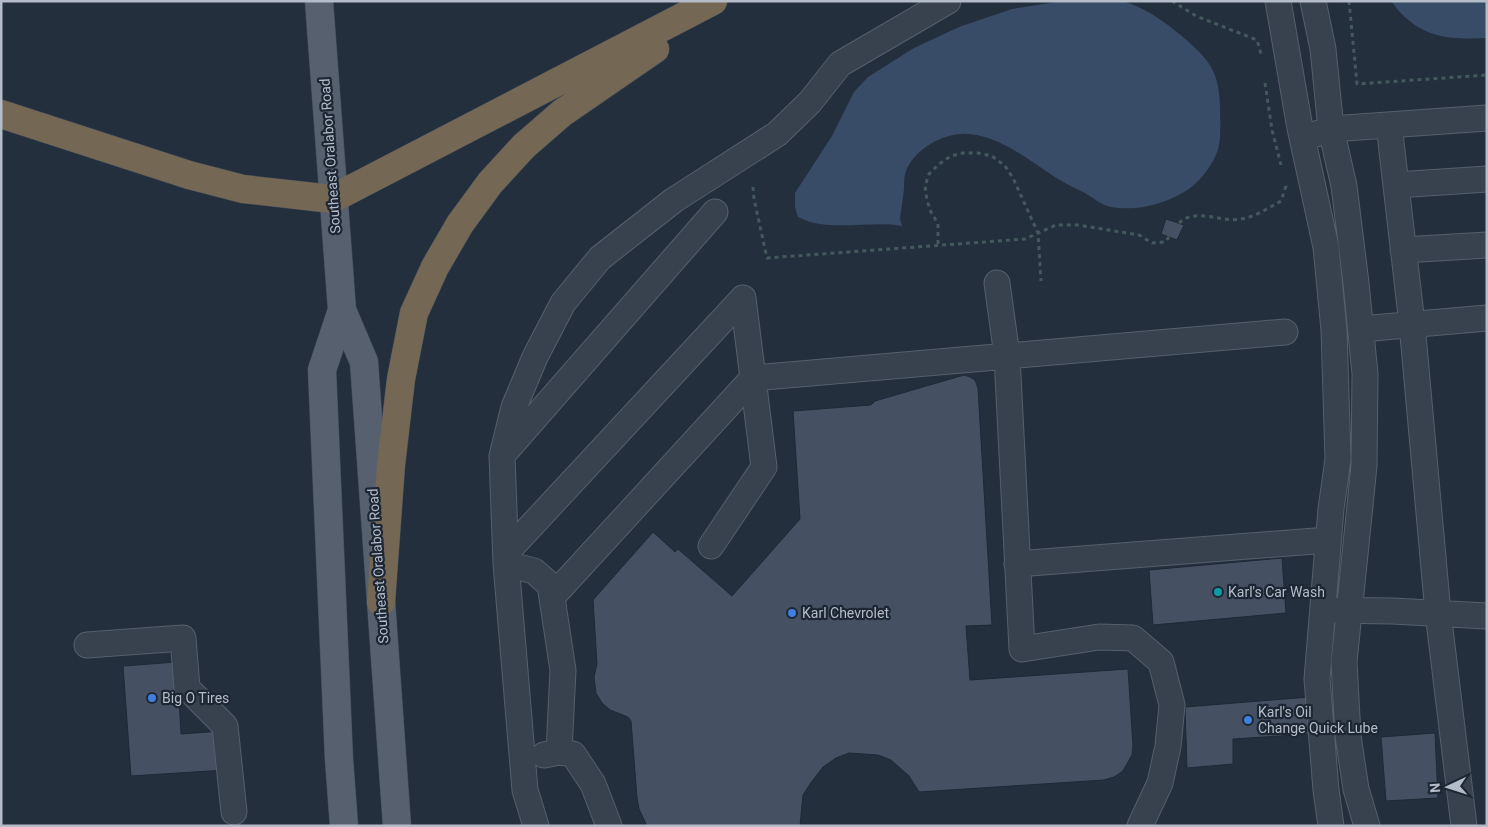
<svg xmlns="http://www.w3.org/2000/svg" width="1488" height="827" font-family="Roboto,sans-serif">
<rect width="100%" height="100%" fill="#242f3e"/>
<!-- water -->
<path fill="#394c67" d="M1063 1H1122C1148 8 1172 27 1192 45 1214 65 1219 78 1220 107 1220 120 1221 133 1219 145 1216 162 1198 185 1184 192 1161 205 1138 211 1111 207 1102 205 1093 198 1085 193 1075 188 1064 183 1055 177 1026 158 986 125 949 136 930 141 911 155 905 174 904 179 904 184 904 189 903 199 901 209 900 219L902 226C869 220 828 233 798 217L795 207V193L832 136 854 92 868 77 914 48 959 27 1012 9Z
M1391 1H1487V38C1445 40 1417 37 1391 1Z"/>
<!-- building -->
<path fill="#455162" stroke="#1f2835" d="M1166 219 1184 225 1177 240 1161 234Z
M964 375 970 377 975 380 978 388 992 625 966 626 970 680 1128 669 1133 746 1132 755 1123 771 1114 777 1104 780 919 792 909 776 891 760 878 755 849 753 836 758 823 767 810 784 803 795 800 826H647L639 809 637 798 631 721 628 717 610 710 602 703 596 693 594 677 597 664 593 600 653 532 675 552 678 549 732 596 800 519 793 411 871 405 875 401Z
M1282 558 1286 613 1153 625 1149 570Z
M177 662 181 734 222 731 225 770 131 776 123 666Z
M1310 697 1312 734 1233 739V764L1187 768 1185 707Z
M1435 733 1438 798 1386 801 1381 737Z"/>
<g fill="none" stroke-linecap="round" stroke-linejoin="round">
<!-- minor casing -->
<g stroke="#565f6c" stroke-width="27">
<path id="minor" d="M1278 1 1300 128 1326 247 1334 330 1338 459 1331 509 1317 679 1326 790 1331 826
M1313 1 1323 49 1331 129 1344 186 1356 283 1365 374 1364 466 1344 662 1348 736 1356 789 1367 826
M1389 125 1412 324 1438 613 1464 826
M1316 134 1331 129 1487 118
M1396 185 1487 179
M1403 250 1487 245
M997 283 1007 356 1022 649 1099 637 1133 638 1161 662 1172 705 1168 746 1160 783 1140 826
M1361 329 1487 318
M505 452 715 212
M711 546 764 467 743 298
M506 553 743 298
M506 564 534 571 550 585 563 670 559 752
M1017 564 1328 540
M552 597 753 378 1285 332
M1333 610 1392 611 1487 616
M87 645 183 638 187 688 225 726 234 812
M544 755 559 752 573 754 593 784 609 826
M536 826 525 790 506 564 502 456 514 407 535 357 563 303 600 258 674 200 777 134 810 102 840 64 948 1"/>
</g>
<!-- major casing -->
<g stroke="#414a57" stroke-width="29">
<path id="major" d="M319 1 342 310 364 362 397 826
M342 310 322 370 339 759 344 826"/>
</g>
<!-- highway casing -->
<g stroke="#434c59" stroke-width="29">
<path id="highway" d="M1 114 189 175 243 189 332 199 713 1
M381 602 391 465 401 379 414 313 435 267 460 224 490 183 524 146 562 113 655 49"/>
</g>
<!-- path -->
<path stroke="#44595c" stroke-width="3" stroke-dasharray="4 4" stroke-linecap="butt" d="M1172 1 1196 16 1257 40 1261 54
M1349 1 1357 84 1487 75
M1265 83 1272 130 1281 165
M753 187 754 199 767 258 1025 239 1056 225H1078L1139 235 1152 243 1165 242 1169 237
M1179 223C1196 207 1221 223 1241 219 1255 217 1268 208 1281 201L1286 186 1285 183
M938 244V224L931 212 927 200 925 186 929 174 939 164 951 156 963 153H978L992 156 1005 166 1013 178 1038 233 1041 281"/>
<!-- minor -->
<use href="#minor" stroke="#38414e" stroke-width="25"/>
<!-- major -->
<use href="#major" stroke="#56606e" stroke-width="28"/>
<!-- highway -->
<use href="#highway" stroke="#746855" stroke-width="28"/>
</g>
<!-- markers -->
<circle fill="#0f9aa8" stroke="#1d2633" stroke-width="2" cx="1218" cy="592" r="5"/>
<g fill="#3f7fe0" stroke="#1d2633" stroke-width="2">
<circle cx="792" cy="613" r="5"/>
<circle cx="152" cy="698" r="5"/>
<circle cx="1248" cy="720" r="5"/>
</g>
<g text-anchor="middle" stroke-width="4.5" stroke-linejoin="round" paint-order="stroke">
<!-- street labels -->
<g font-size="14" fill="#b4bcc9" stroke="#1d2633">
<text transform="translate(330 156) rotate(-94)" y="5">Southeast Oralabor Road</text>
<text transform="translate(378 566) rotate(-94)" y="5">Southeast Oralabor Road</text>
</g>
<!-- poi labels -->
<g font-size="14" fill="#b4bcc9" stroke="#1d2633" text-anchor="start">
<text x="1228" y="597">Karl's Car Wash</text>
<text x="802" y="618">Karl Chevrolet</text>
<text x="162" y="703">Big O Tires</text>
<text x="1258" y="717">Karl's Oil<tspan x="1258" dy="16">Change Quick Lube</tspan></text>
</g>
</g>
<!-- border -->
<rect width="1488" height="827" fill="none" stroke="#b4bcc9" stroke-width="5"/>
<!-- north arrow -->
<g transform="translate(1448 787) rotate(266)" stroke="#1d2633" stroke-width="4" paint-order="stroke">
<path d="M0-4L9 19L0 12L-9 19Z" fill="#b4bcc9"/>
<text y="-8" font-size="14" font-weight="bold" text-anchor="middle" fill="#b4bcc9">N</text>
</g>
</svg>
